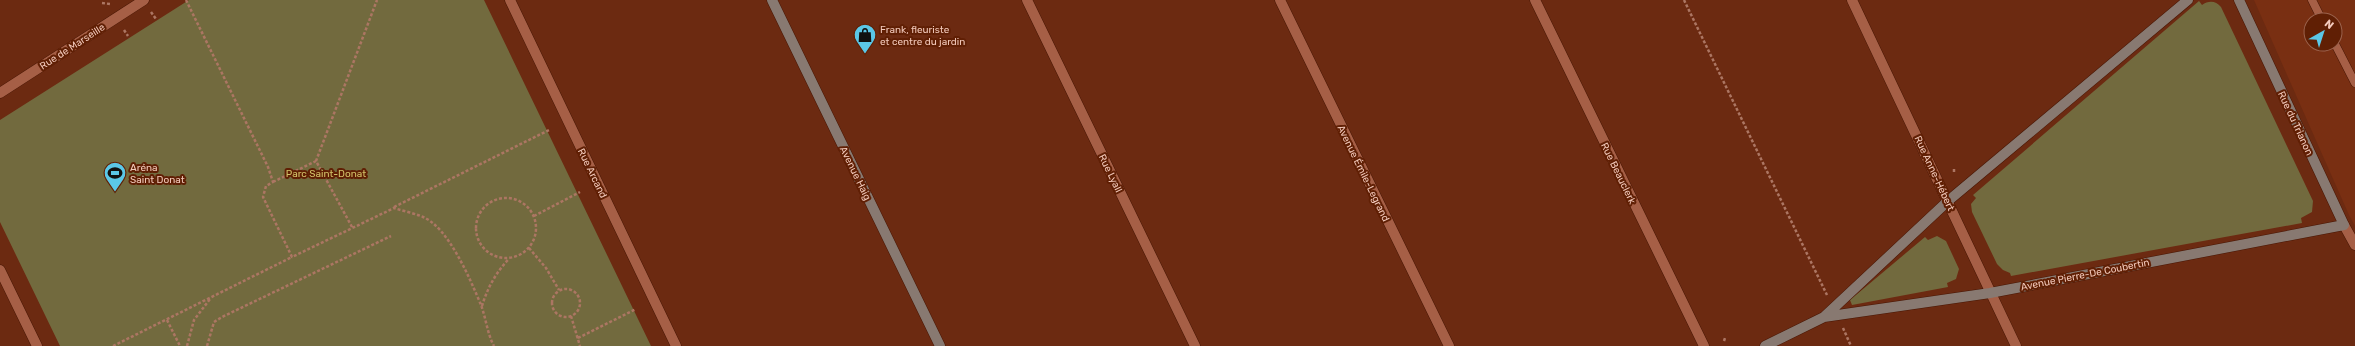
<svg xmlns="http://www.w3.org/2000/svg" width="2355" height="346" font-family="Rubik,sans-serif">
<rect width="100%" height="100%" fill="#6c2a11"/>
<!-- built -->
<path fill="#792f12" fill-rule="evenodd" d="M2254 0H2355V226L2349 215ZM2311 20H2335V44H2311Z"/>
<!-- green -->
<path fill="#726a3e" d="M189 0H484L651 346H60L0 222V120Z
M2199 1 2202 5C2209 0 2216 1 2221 7L2313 201 2312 212 2301 218 2302 223 2011 276 2010 273 2003 270 1997 264 1972 212 1971 204 1976 198 1973 195Z
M1937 236 1946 241 1959 269 1956 279 1947 283 1948 287 1852 305 1850 300 1925 237 1928 240Z"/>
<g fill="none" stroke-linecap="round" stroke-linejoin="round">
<!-- lane casing -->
<g stroke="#471604" stroke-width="9">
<path id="lane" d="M2312 0 2322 20
M2335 44 2355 83"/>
</g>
<!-- street casing -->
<g stroke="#471604" stroke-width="11">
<path id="street" d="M510 0 676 346
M1027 0 1195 346
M1280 0 1449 346
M1535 0 1704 346
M1852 0 2016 346
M0 93 144 0
M2344 225 2355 245
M0 270 37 346"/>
</g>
<!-- secondary casing -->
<g stroke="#471604" stroke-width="11">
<path id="secondary" d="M772 0 940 346
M1824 317 1990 293 2344 225 2239 0
M1765 346 1824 317 1948 201 2188 0"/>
</g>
<!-- path -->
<path stroke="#ac7663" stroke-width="2.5" stroke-dasharray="3 2" stroke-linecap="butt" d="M186 0 268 167 273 182 266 186 263 197 292 257 394 208C403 211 414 213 423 217 449 228 470 279 481 305 486 318 487 333 494 346
M1684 0 1827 295
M102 3 110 4
M151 12 156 19
M124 30 128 36
M1954 172V169
M273 182 316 161
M476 228a30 30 0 1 1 60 0a30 30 0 1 1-60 0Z
M394 207 549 130
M534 216 580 192
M352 227 316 161 377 0
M529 248 546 268 559 290
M552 303a14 14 0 1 1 28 0a14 14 0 1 1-28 0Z
M482 306C487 289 496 272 509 259
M571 316 580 346
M167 320 180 346
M1843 328 1851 346
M578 338 636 309
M1724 341 1725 338
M113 346 292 257
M187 346 194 320 210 299
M207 346 214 322 222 317 391 236"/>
<!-- lane -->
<use href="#lane" stroke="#a65f46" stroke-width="8"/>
<!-- street -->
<use href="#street" stroke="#a65f46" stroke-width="10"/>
<!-- secondary -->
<use href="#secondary" stroke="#887971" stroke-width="10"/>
</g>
<!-- icons -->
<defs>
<g id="shop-pin" transform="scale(1.15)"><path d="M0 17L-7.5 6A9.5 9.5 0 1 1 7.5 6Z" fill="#5bc7e7" stroke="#601f04"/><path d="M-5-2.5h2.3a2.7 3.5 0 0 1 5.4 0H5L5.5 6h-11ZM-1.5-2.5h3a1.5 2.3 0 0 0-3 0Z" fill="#111"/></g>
<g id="stadium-pin" transform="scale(1.15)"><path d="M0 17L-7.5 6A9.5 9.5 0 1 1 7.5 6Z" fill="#5bc7e7" stroke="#601f04"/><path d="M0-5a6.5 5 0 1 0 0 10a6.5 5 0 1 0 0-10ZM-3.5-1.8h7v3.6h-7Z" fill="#111"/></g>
</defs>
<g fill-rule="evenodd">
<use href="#shop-pin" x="865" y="35"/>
<use href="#stadium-pin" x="115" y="173"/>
</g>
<g text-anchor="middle" stroke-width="4" stroke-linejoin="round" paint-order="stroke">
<!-- poi labels -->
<g font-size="10" fill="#f3cabc" stroke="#601f04" text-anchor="start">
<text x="880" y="33">Frank, fleuriste<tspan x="880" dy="12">et centre du jardin</tspan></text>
<text x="130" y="171">Aréna<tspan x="130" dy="12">Saint Donat</tspan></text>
</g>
<!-- street labels -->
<g font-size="10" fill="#f3cabc" stroke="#601f04">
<text transform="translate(72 46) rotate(-33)" y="4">Rue de Marseille</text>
<text transform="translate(2296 123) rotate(65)" y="4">Rue du Trianon</text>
<text transform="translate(593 173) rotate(64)" y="4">Rue Arcand</text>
<text transform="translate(856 173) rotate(64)" y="4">Avenue Haig</text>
<text transform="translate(1111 173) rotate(64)" y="4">Rue Lyall</text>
<text transform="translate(1364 173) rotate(64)" y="4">Avenue Émile-Legrand</text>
<text transform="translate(1619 173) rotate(64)" y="4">Rue Beauclerk</text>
<text transform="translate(1935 173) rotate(65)" y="4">Rue Anne-Hébert</text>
<text transform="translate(2085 274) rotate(-11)" y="4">Avenue Pierre-De Coubertin</text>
</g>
<!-- park labels -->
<g font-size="10" fill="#d1c269" stroke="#601f04">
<text x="326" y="177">Parc Saint-Donat</text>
</g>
</g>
<!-- north arrow -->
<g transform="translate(2323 32) rotate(39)"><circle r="19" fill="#601f04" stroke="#9b634e"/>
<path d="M0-3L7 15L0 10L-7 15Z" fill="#5bc7e7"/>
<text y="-6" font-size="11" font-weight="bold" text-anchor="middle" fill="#f3cabc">N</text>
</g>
</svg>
